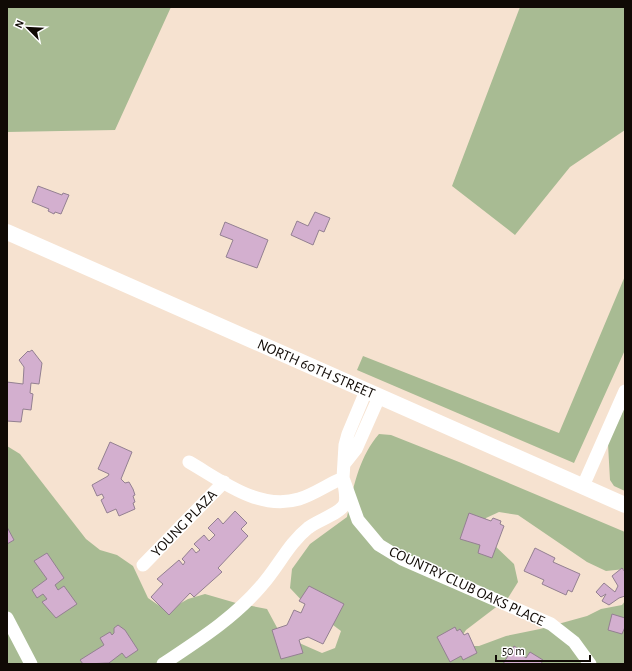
<svg xmlns="http://www.w3.org/2000/svg" width="632" height="671" font-family="'Alegreya Sans',sans-serif">
<rect width="100%" height="100%" fill="#f6e2d0"/>
<!-- forest -->
<path fill="#a8bb93" d="M7 7H171L115 130 7 132Z
M520 7H625V130L570 167 515 235 452 186Z
M625 276V350L574 463 357 370 363 356 559 433Z
M625 406V491L614 486 610 480 608 444Z
M379 434 391 435 459 462 625 532V569L606 571 587 562 518 515 499 512 486 518 483 527 493 544 514 564 518 582 508 598 466 630 462 636 467 646H479L506 636 540 629 587 616 601 609 622 605 625 601V664H7V446L20 454 86 539 100 550 117 555 133 566 148 598 167 611 188 599 205 594 236 603 267 609 281 635 322 653 335 648 341 631 305 604 290 588 292 569 310 544 347 517C353 488 359 457 379 434Z"/>
<!-- building -->
<path fill="#d3afcf" stroke="#938091" d="M38 186 62 195 63 193 69 195 61 214 55 212 54 214 48 211 49 209 32 202Z
M315 212 330 218 324 232 319 230 313 245 291 235 297 221 308 226Z
M225 222 268 240 257 268 226 257 233 240 220 235Z
M32 350 42 363 39 384 31 383 30 393 33 394 31 410 23 409 21 422 7 421V382L23 384 24 367 19 360 28 351 29 352Z
M110 442 132 452 121 479 125 483 129 482 133 489 135 495 133 496 135 502 133 503 135 509 119 516 116 509 107 513 101 500 104 498 102 494 97 496 92 485 108 476 109 474 98 469Z
M235 511 247 523 241 529 248 536 218 568 222 572 194 597 190 593 169 615 151 597 163 584 157 579 179 560 183 565 185 562 182 559 192 548 196 553 200 550 194 544 204 535 209 541 215 535 208 528 218 518 223 524Z
M469 513 491 521 493 518 501 521 500 524 504 526 492 558 478 553 480 545 460 539Z
M7 527 14 540 7 544Z
M535 548 555 558 553 562 580 574 572 592 568 590 566 595 542 584 544 580 524 571Z
M47 553 64 578 55 585 58 590 64 586 77 604 56 618 42 602 47 599 43 594 37 598 32 590 47 579 34 561Z
M622 568 625 572V596L619 598 609 605 602 601 606 594 601 597 596 592 604 583 615 592 618 586 612 576Z
M309 586 344 604 323 644 308 637 299 640 303 653 281 659 272 630 287 625 294 610 301 613 305 604 299 601Z
M612 614 625 618V627L622 634 608 630Z
M118 625 125 630 138 650 126 658 122 653 109 663 83 664 80 660 104 645 100 638 110 632 112 635 114 633V628Z
M455 627 457 631 460 629 464 635 468 633 477 653 463 660 461 656 450 662 437 637Z
M514 646 523 652 522 655 526 658 530 652 543 660 541 664H503Z"/>
<g fill="none" stroke-linecap="round" stroke-linejoin="round">
<!-- minor -->
<path stroke="#fff" stroke-width="13" d="M366 391 348 434 345 445 343 478 358 520 379 545 402 559 551 624 574 642 590 664
M345 463 356 449 379 397
M583 486 625 391
M143 565 224 482
M7 618 31 664
M163 664C199 640 234 618 262 585 278 567 289 543 308 528 316 521 342 513 345 503 347 496 344 485 343 478 328 484 315 494 299 499 259 511 222 481 189 462"/>
<!-- major -->
<path stroke="#fff" stroke-width="16" id="s1" d="M7 232 625 505"/>
</g>
<g text-anchor="middle" stroke-width="3" stroke-linejoin="round" paint-order="stroke">
<!-- street labels -->
<g font-size="15" fill="#100a05" stroke="#fff">
<text dy="5" stroke="none"><textPath href="#s1" startOffset="338">NORTH 60TH STREET</textPath></text>
<text transform="translate(184 523) rotate(-46)" y="5">YOUNG PLAZA</text>
<text transform="translate(467 586) rotate(25)" y="5">COUNTRY CLUB OAKS PLACE</text>
</g>
</g>
<!-- border -->
<rect width="632" height="671" fill="none" stroke="#100a05" stroke-width="16"/>
<!-- north arrow -->
<g transform="translate(28 28) rotate(294)" stroke="#ffffff" stroke-width="3" paint-order="stroke">
<path d="M0-3L7 15L0 10L-7 15Z" fill="#100a05"/>
<text y="-6" font-size="11" font-weight="bold" text-anchor="middle" fill="#100a05">N</text>
</g>
<!-- scale -->
<path d="M496 655v6h94v-6" fill="none" stroke="#100a05" stroke-width="2"/>
<text x="502" y="655" font-size="12" fill="#100a05" stroke="#ffffff" stroke-width="3" paint-order="stroke">50 m</text>
</svg>
